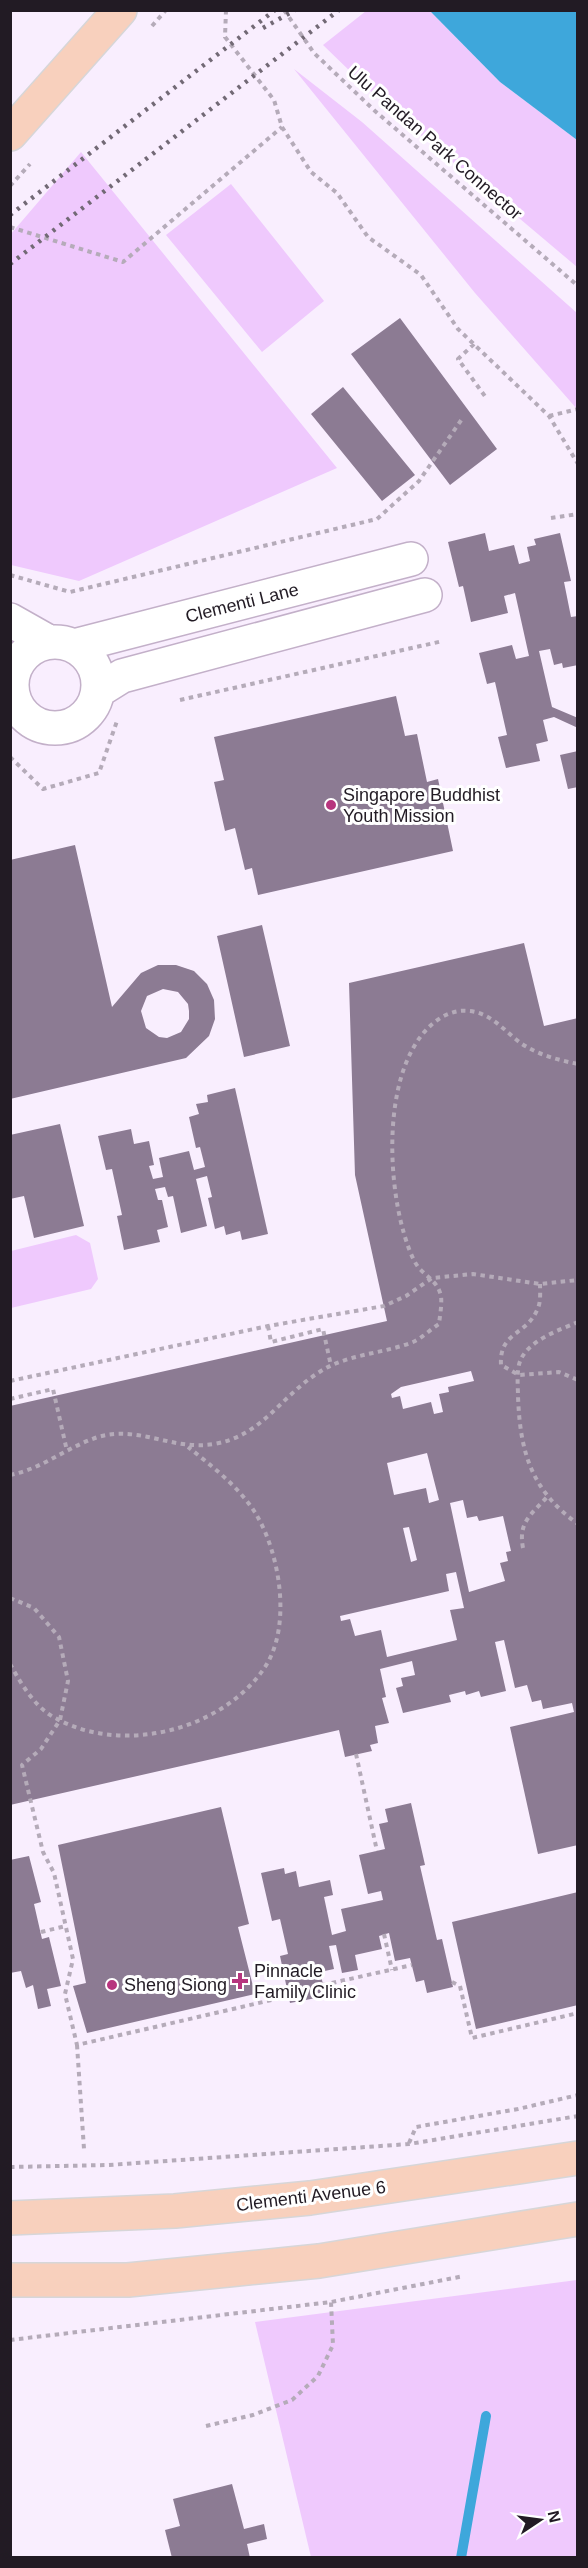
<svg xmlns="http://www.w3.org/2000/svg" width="588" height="2568" font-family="Helvetica,sans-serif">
<rect width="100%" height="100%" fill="#f9eefe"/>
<!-- green -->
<path fill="#efc9fd" d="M366 11H430L500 82 577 140V267L385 105 323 45Z
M294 69 362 122 577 313V409L475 293Z
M81 152 337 468 79 581 11 565 10 235Z
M231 184 324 301 262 352 166 235Z
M76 1235 90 1243 98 1279 91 1289 11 1308V1251Z
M577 2280V2557H311L255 2322Z"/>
<!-- water -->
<path fill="#3ea7db" d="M430 11H577V140L500 82Z"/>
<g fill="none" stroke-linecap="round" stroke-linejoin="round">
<!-- stream -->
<path stroke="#3ea7db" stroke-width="10" d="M461 2558 486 2416"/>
</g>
<!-- building -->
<path fill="#8c7b93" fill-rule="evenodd" d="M400 318 497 449 450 485 351 354Z
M343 387 415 475 382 501 311 414Z
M485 533 489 551 514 545 519 564 530 561 527 547 536 545 534 539 560 533 571 581 564 582 571 617 578 616V665L563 668 562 663 554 665 550 649 539 651 552 707 578 718V728L554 717 543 720 548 741 536 744 540 761 506 768 498 737 507 735 495 682 487 684 479 653 512 645 516 659 529 656 515 593 504 596 508 613 471 622 463 586 459 587 448 542Z
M396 696 405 736 417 734 427 782 438 779 453 851 258 895 252 868 245 870 235 828 225 831 214 782 224 780 214 737Z
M578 751V787L568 789 560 755Z
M75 845 112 1007 141 973 158 965H176L194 971 207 984 214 1000 215 1019 209 1036 186 1058 10 1099V860ZM163 989 178 992 188 1004 189 1011V1019L181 1032 167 1038 159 1037 146 1028 141 1011 147 996Z
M262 925 290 1046 244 1057 217 936Z
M524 943 544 1026 578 1018V1845L538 1854 510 1727 574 1712 572 1703 543 1709 541 1700 532 1702 527 1685 515 1688 504 1640 495 1642 506 1691 481 1697 479 1691 466 1695 465 1691 449 1695 451 1702 403 1713 396 1688 403 1686 401 1678 415 1675 412 1661 380 1669 386 1697 382 1698 389 1723 375 1726 378 1743 370 1745 372 1751 345 1757 339 1730 10 1805V1406L387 1321 355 1175 349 983ZM471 1371 474 1381 448 1387 449 1392 439 1394 443 1412 434 1414 431 1402 403 1409 400 1396 392 1398 391 1394 401 1387ZM427 1453 439 1500 429 1503 426 1488 394 1495 387 1463ZM463 1500 467 1518 477 1516 479 1521 503 1516 511 1551 506 1552 508 1561 500 1563 505 1581 469 1592 450 1503ZM409 1527 417 1560 411 1562 403 1528ZM456 1572 464 1608 450 1610 457 1640 387 1657 381 1630 355 1636 350 1619 341 1621 340 1616 449 1591 446 1574Z
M235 1088 268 1234 242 1240 240 1231 226 1235 224 1226 215 1229 208 1198 212 1197 207 1176 196 1179 207 1226 181 1233 173 1196 168 1197 165 1187 155 1189 158 1200H162L168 1227 157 1230 160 1242 124 1250 117 1216 122 1215 112 1169 106 1170 98 1136 131 1129 134 1144 149 1141 154 1165 149 1166 153 1179 163 1177 159 1158 189 1151 194 1170 205 1167 200 1147 196 1148 189 1117 199 1114 196 1104 208 1102 207 1095Z
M60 1124 84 1226 34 1238 24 1196 10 1199V1135Z
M411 1803 425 1865 420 1866 437 1940 442 1939 453 1987 427 1993 424 1980 416 1982 410 1958 395 1961 389 1933 379 1936 382 1949 355 1955 358 1970 342 1973 336 1945 329 1946 334 1969 320 1972 325 1992 315 1994 316 1998 290 2003 280 1956 288 1954 280 1919 272 1921 261 1873 284 1868 285 1874 296 1871 299 1887 330 1880 333 1895 324 1897 332 1935 346 1931 341 1909 383 1900 381 1891 368 1894 359 1855 385 1849 379 1824 388 1822 385 1809Z
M221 1807 249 1924 238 1927 255 1994 87 2033 73 1986 86 1983 58 1845Z
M29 1856 41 1902 34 1904 42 1939 49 1937 61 1986 47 1989 51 2006 38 2009 33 1985 26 1988 21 1971 10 1973V1860Z
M578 1892V2005L476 2029 452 1922Z
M232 2484 244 2529 264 2524 267 2539 247 2544 250 2558H172L165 2530 180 2526 173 2499Z"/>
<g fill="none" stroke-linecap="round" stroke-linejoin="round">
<!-- minor casing -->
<g stroke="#c3b0c9" stroke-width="36">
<path id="minor" d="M10 620 49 642
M12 685a43 43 0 1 1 86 0a43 43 0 1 1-86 0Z
M74 646 411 559
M98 691 122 676 425 595"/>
</g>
<!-- primary casing -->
<g stroke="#d7d6d8" stroke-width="36">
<path id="primary" d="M10 134 120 10
M10 2218 175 2211 310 2198 578 2158
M10 2280H128L319 2261 578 2219"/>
</g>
<!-- path -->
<path stroke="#b5abb9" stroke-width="4" stroke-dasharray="4.5 4.5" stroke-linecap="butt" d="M226 10 225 37 274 100 282 127 311 172 337 193 368 237 421 275 458 329 549 416 578 464
M284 10 314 53 375 111 578 286
M152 26 166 10
M10 186 30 164
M10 227 123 262 282 127
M474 344 458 359 487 399
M549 416 578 409
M551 518 578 514
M10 575 70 592 377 519 419 481 462 419
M180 700 443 641
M10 757 43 789 99 773 117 721
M540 1284C540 1291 541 1301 538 1308 527 1336 499 1331 501 1365L519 1375 559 1372 578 1380
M578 1322C559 1330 530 1340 521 1359 516 1369 518 1386 518 1396 520 1452 531 1490 578 1524
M268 1326 271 1342 323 1329 331 1366
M10 1381 268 1326 384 1306 406 1296 432 1278 473 1274 540 1284 578 1280
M10 1399 53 1389 67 1451
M10 1475C42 1469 67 1447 98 1437 140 1425 172 1451 214 1444 262 1436 280 1397 318 1373 345 1354 383 1354 413 1342 422 1338 431 1329 439 1324 440 1315 442 1305 441 1296 438 1282 427 1277 419 1268 412 1260 406 1241 403 1230 387 1173 384 1071 429 1027 439 1017 454 1009 469 1011 492 1013 505 1032 522 1044 539 1055 558 1060 578 1064
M523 1548C518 1522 531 1515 547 1497
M10 1598 34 1608 59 1637 68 1681 60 1720 41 1749 22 1765 43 1852 54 1873 73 1959 65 1994 77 2045 289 1996
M10 1664C22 1685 35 1708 57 1719 124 1755 223 1730 265 1667 292 1626 280 1554 256 1514 240 1488 212 1466 188 1447
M356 1754 377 1851
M41 1932 66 1926
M384 1934 392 1970
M452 1982 460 1986 472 2038 578 2013
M323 1985 412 1965
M77 2045 84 2149
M409 2143 416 2127 518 2109 578 2095
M10 2167 109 2165 409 2144 578 2116
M10 2340 331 2302 464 2276
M206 2426 253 2415 292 2400 318 2376 333 2345 331 2302"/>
<!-- minor -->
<use href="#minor" stroke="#fff" stroke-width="33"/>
<!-- primary -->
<use href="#primary" stroke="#f8d0bd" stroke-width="33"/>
<!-- rail -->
<path stroke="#726975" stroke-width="4.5" stroke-dasharray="3 6" stroke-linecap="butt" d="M263 28 295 10
M10 215 275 10
M10 264 339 10"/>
</g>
<!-- markers -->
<g fill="#b7357e" stroke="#fff" stroke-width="2">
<circle cx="331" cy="805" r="6"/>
<path d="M237 1972h6v6h6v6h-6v6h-6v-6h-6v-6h6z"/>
<circle cx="112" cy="1985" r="6"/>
</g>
<g text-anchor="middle" stroke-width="6" stroke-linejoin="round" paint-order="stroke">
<!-- street labels -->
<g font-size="18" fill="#221b24" stroke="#fff">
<text transform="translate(435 143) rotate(41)" y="6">Ulu Pandan Park Connector</text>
<text transform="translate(242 603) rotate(-14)" y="6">Clementi Lane</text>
<text transform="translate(311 2196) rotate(-7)" y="6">Clementi Avenue 6</text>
</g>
<!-- poi labels -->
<g font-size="18" fill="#221b24" stroke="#fff" text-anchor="start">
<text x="343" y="801">Singapore Buddhist<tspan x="343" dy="21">Youth Mission</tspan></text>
<text x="254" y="1977">Pinnacle<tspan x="254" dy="21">Family Clinic</tspan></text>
<text x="124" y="1991">Sheng Siong</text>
</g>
</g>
<!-- border -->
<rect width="588" height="2568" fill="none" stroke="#221b24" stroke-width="24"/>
<!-- north arrow -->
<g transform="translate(540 2520) rotate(77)" stroke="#ffffff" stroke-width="4.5" paint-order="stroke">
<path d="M0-4.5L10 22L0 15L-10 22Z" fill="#221b24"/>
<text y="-9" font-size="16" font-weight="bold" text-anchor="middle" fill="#221b24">N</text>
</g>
</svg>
